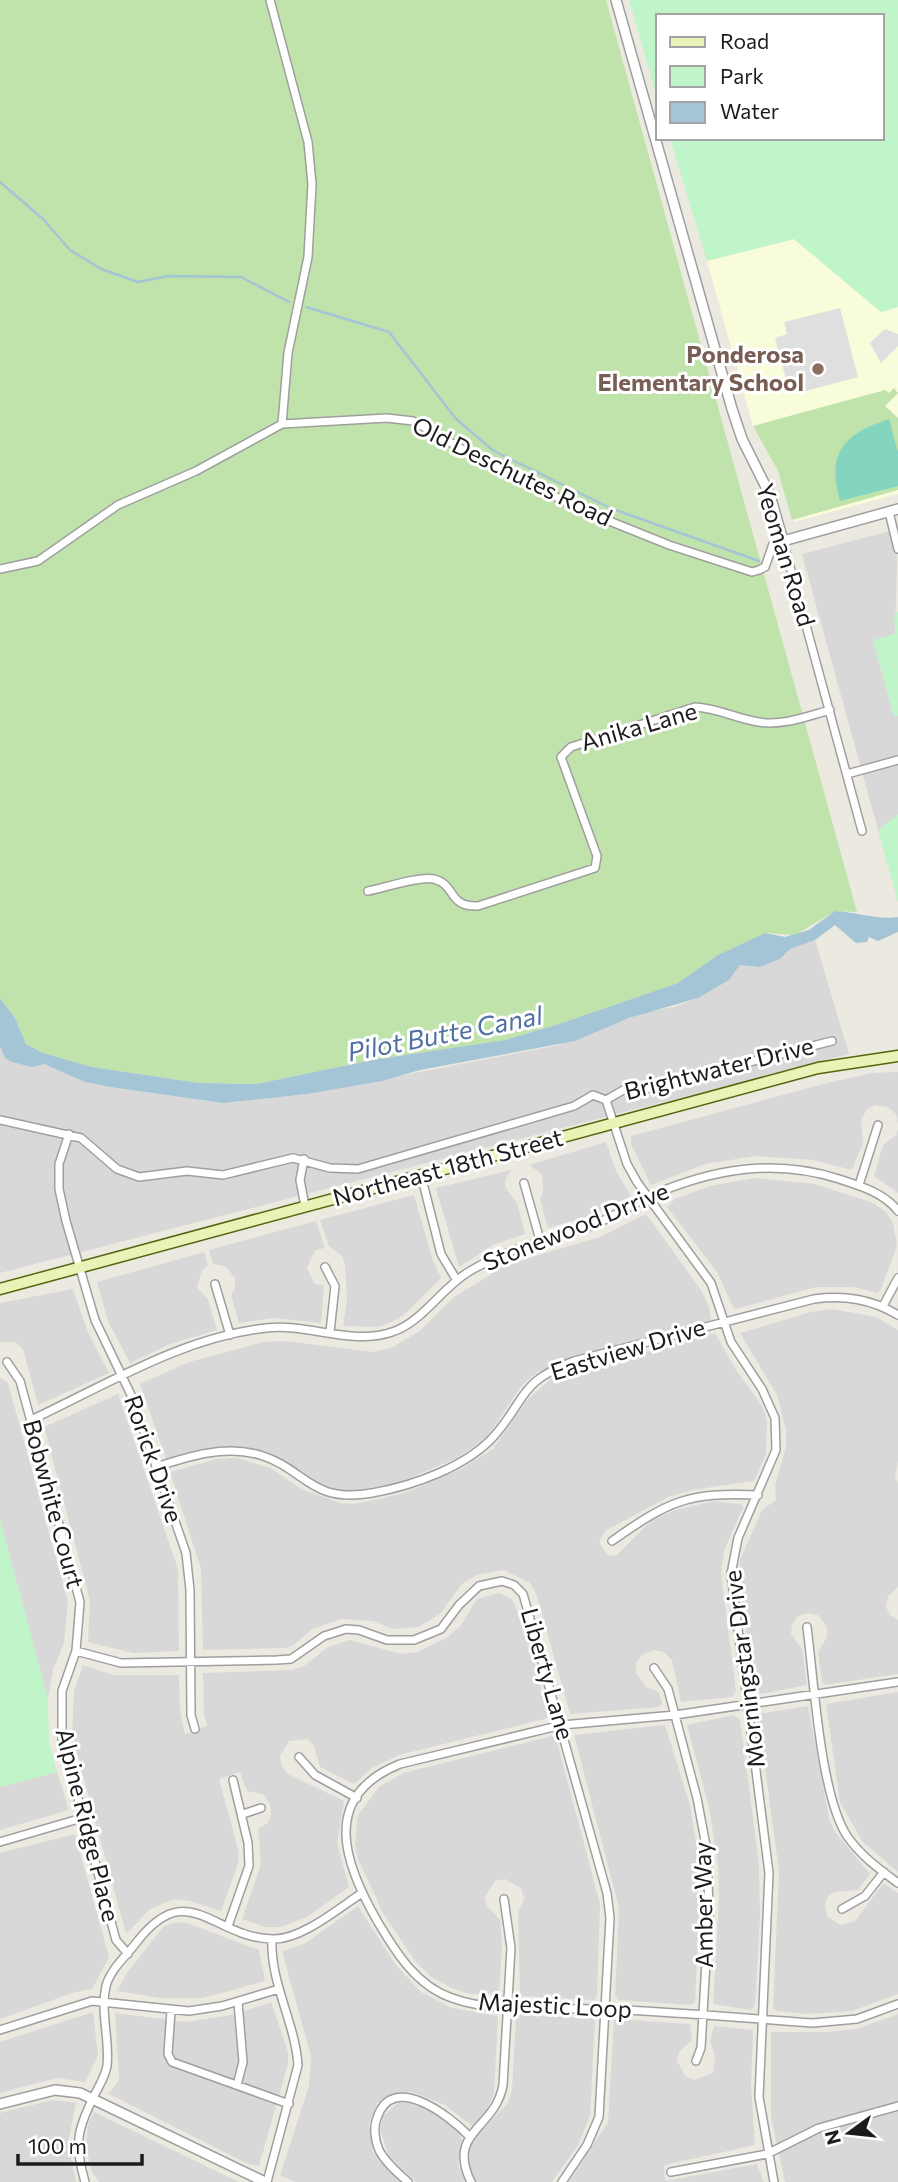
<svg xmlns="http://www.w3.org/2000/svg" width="898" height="2182" font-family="Commissioner,sans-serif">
<rect width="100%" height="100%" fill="#ece9e1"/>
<!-- residential -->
<path fill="#d9d8d8" d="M898 529 895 634 873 641 894 716H898V815L878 830 802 554Z
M815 940 849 1054 0 1273V1046L3 1051 55 1068 85 1082 110 1087 223 1103 307 1094 559 1045 646 1012 674 1007 698 998 740 965 760 966 780 959 790 949Z
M898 1072V1124L896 1114 888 1107 876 1105 867 1109 861 1120 863 1143 852 1170 813 1160 756 1156 705 1164 651 1185 631 1144V1136L827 1083 872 1073Z
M898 1128V1193L874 1176 883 1145 896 1135Z
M606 1142 616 1171 631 1196 589 1216 548 1228 540 1199 543 1191 542 1174 529 1165Z
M512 1170 506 1178 505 1187 517 1203 525 1234 493 1245 459 1267 436 1188Z
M754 1178 815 1184 873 1203 886 1212 893 1223 897 1246 881 1289 877 1293 854 1287H816L736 1309 733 1307 717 1272 667 1207 675 1199 710 1186Z
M414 1195 432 1258 441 1278 405 1314 392 1322 378 1327 343 1326 347 1299 345 1265 342 1256 329 1246 320 1220Z
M646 1214 701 1290 709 1307 711 1320 580 1355 537 1372 522 1385 487 1437 457 1458 396 1484 342 1492 324 1487 282 1460 244 1447 202 1449 166 1459 140 1384 189 1362 263 1342 286 1341 372 1352 391 1348 420 1331 454 1297 508 1264 600 1237Z
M316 1221 325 1248 315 1250 307 1268 314 1283 324 1286 321 1323 274 1318 239 1323 231 1295 235 1288V1278L225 1266 213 1264 209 1250Z
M204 1252 208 1266 202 1270 197 1287 208 1300 217 1330 170 1344 130 1363 108 1321 97 1282Z
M73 1289 87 1330 109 1373 38 1405 23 1349 15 1342H0V1303Z
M832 1309 876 1317 898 1330V1461L895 1476 898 1484V1587L888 1596 886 1607 890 1615 898 1620V1674L825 1685 822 1682 818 1652 827 1637V1627L818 1615 808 1613 798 1616 792 1625 791 1634 802 1649 807 1685 761 1694 755 1690 739 1578 740 1560 762 1510 776 1500 775 1485 786 1447V1430L777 1395 740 1333 811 1312Z
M715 1333 736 1370 761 1404 767 1420 766 1454 754 1481 692 1490 668 1497 605 1531 599 1542 608 1556 617 1555 652 1520 675 1510 714 1501 741 1504 743 1507 724 1551 721 1572 736 1691 732 1697 681 1702 672 1660 664 1652 654 1650 642 1655 636 1663V1673L646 1687 659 1692 662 1704 659 1707 570 1714 537 1596 530 1583 504 1570 477 1575 462 1584 440 1614 418 1627 392 1629 373 1621 341 1619 312 1629 294 1645 286 1648 203 1650 201 1569 170 1472 217 1459 237 1458 270 1468 302 1489 340 1503 354 1504 405 1493 459 1470 493 1449 526 1401 552 1378Z
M0 1378 8 1383 68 1602 64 1643 53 1670 48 1699 0 1520Z
M118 1394 178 1569 179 1651 133 1653 88 1642 90 1601 44 1427Z
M499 1593 512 1599 528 1635 548 1718 399 1755 372 1768 354 1784 320 1767 314 1746 308 1739 289 1741 280 1756 282 1767 288 1774 344 1801 337 1844 349 1887 307 1917 281 1927H265L242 1919 261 1864 258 1829 268 1823 271 1815 270 1804 263 1794 247 1791 240 1772 219 1779 239 1852 238 1864 221 1911 190 1901 174 1899 150 1909 126 1934 72 1735 74 1691 83 1665 113 1675H179L180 1711 185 1734 207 1726 204 1713 203 1673 292 1670 304 1666 328 1647 350 1640 401 1654 417 1652 448 1637 461 1625 477 1599Z
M898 1692V1872L862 1841 840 1802 826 1704Z
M808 1706 829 1818 835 1832 870 1874 858 1890 834 1892 828 1896 825 1905 827 1916 840 1925 846 1924 855 1921 882 1885 885 1884 898 1893V1994L852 2011 806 2014 777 2011 773 2007 779 1872 758 1714Z
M733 1715 740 1719 759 1863 760 1917 755 2005 751 2010 713 2004 719 1901 718 1866 709 1807 687 1725Z
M665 1725 690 1805 699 1861V1917L695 2002 692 2005 618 2000 615 1996 619 1908 574 1735Z
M552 1736 556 1738 600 1904 597 1996 594 2000 520 1996 518 1912 524 1899 521 1888 505 1879 495 1881 485 1897 487 1906 500 1920 502 1944 499 1994H469L450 1987 431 1977 415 1961 383 1913 358 1859 355 1844 358 1815 379 1787 403 1773Z
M57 1772 69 1810 0 1830V1787Z
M75 1834 109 1957 92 1989 75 1992 0 2019V1853Z
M358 1906 395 1964 421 1992 452 2008 498 2016 494 2094 484 2116 472 2126 445 2105 412 2092 393 2093 377 2103 369 2123 373 2152 402 2182H295L280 2175 309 2086 311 2056 282 1951 304 1944Z
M176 1922 187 1923 259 1950 265 1981 203 1998H160L117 1991 127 1973 163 1927Z
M271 2002 288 2052V2064L259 2166 248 2164 109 2094 119 2080 115 2013 186 2022 232 2015Z
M93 2012 98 2055 85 2082 57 2078 0 2093V2042Z
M898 2014V2182H785L771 2117V2032H827L857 2029Z
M519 2015 593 2018 595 2022 590 2116 578 2145 552 2182H476L469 2169 468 2150 473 2140 508 2103 512 2090 516 2016Z
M617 2019 690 2024 692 2040 679 2052 677 2060 685 2076 694 2080 713 2073 715 2055 710 2042 714 2026 753 2030 751 2084 755 2145 664 2165 665 2181 757 2164 764 2182H569L608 2122 614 2020Z
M53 2100 76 2103 68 2142 76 2182H0V2113Z
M398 2103H412L429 2109 458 2130 462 2141 458 2165 466 2182H416L389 2156 380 2129 383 2116Z
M94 2112 239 2182H99L91 2170 86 2146 88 2125Z"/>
<!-- education -->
<path fill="#f8fcda" d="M794 239 881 312 898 307V494L794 522 778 471 753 426 707 261Z"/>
<!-- grass -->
<path fill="#bfe3aa" d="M0 0H606L857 912 835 911 795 935 765 933 718 955 678 983 556 1025 505 1040 373 1060 256 1084 199 1083 92 1067 43 1053 26 1044 15 1018 0 998Z
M894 388 898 393 885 406 898 418V490L792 520 778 471 753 426 885 390 889 393Z"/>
<!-- park -->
<path fill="#c0f4c9" d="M629 0H898V307L881 312 794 239 707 261 670 138H882V16H658V101Z
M898 612V716H894L873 640 895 634 894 614Z
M898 815V903L878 830Z
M0 1520 48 1699 49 1742 57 1772 0 1787Z"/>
<!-- pitch -->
<path fill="#84d5bf" d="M889 419 898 452V486L840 501C826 452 844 434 889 419Z"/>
<!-- parking -->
<path fill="#dfdfdf" d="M840 308 858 377 802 392 799 381 787 383 775 338 787 334 784 322Z
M885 329 898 334V346L881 363 870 343Z"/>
<!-- water -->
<path fill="#a4c5d6" d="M835 911C856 912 878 920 898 917V932L878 941 869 937 867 942 856 943 835 925 815 940 790 949 780 959 760 967 740 965 729 980 698 998 629 1018 575 1041 420 1070 382 1081 307 1094 223 1103 110 1087 85 1082 44 1064 32 1067 12 1062 5 1058 0 1046V998L15 1018 26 1044 43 1053 92 1067 199 1083 256 1084 373 1060 505 1040 556 1025 678 983 718 955 765 933 785 937 809 930Z"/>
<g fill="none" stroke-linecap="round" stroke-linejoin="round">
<!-- stream -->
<path stroke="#a4c5d6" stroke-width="2.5" d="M0 182 43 219 70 250 101 269 138 282 168 276 241 277 289 302
M306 307 389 332 456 419 494 451 610 508 759 561"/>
<!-- minor casing -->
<g stroke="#9f9f9f" stroke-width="10">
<path id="minor" d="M270 0 308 142 312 184 308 257 288 353 282 424
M889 512 898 549
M0 569 38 561 118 505 196 471 282 424 387 418 413 421 497 469 592 514 669 545 752 572 759 570 765 567 773 544 783 541 862 831
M847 774 898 760
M368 891C383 888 420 876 434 879 457 885 447 907 478 906L595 868 597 856 561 757 571 747 695 707C718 708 737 719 759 722 783 726 808 716 830 710
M606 1100 625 1089H645L832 1041
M0 1120 81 1138 117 1169 139 1177 187 1171 223 1175 293 1158 330 1168 358 1169 574 1106 593 1095 606 1100 627 1164 637 1182 711 1283 731 1342 762 1389 775 1418 776 1450 738 1538 731 1574 769 1873 759 2097 774 2182
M69 1134 59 1164V1189L66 1221 95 1320 133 1399 186 1553 190 1590 191 1715 195 1729
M304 1159 300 1180 305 1206
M421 1175 441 1254 456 1279
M524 1183 540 1240
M859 1185 878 1125
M325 1267 335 1286 330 1332
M215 1284 230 1335
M883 1306 898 1278
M7 1362 20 1381 80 1602 76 1651 62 1691V1739L116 1940 128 1954
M31 1420C106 1385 183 1337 266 1328 308 1323 352 1346 392 1332 423 1322 442 1287 470 1271 514 1245 544 1243 588 1227 610 1219 629 1206 650 1196 712 1169 773 1158 839 1179 861 1186 884 1193 898 1211
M156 1467C190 1456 224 1445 260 1455 306 1469 310 1504 372 1493 412 1486 467 1467 495 1435 528 1396 519 1382 574 1361L814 1299C845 1295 871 1299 898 1315
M612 1541C669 1501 687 1492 758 1495
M807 1627C814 1680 820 1794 847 1836 861 1856 879 1869 898 1883
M76 1651 121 1663 277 1660 291 1659 324 1636 346 1629 359 1630 387 1640H414L441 1629 459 1605 479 1586 502 1581 514 1585 523 1594 607 1893 610 1918 599 2117 587 2145 562 2182
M654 1668 668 1689 697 1798 707 1851 709 1910 701 2048 696 2061
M898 1682 675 1715 562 1725 400 1764C318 1797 345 1866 379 1924 397 1954 417 1986 452 1998 495 2014 559 2007 606 2009 675 2012 744 2018 813 2023L857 2019 898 2004
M299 1757 315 1775 357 1798
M243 1814 261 1808
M0 1842 82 1818
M842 1909 865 1896 884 1872
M228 1926 249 1866 248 1843 233 1780
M171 2010 168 2054 172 2062 289 2104
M0 2030 92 2001 189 2011 222 2006 279 1989
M237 2085 243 2062 238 2002
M671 2172 767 2154 819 2128 898 2106
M85 2182C74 2144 77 2130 94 2096 99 2086 105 2077 107 2066 110 2040 100 2013 106 1986 110 1970 126 1956 136 1943 188 1875 212 1938 273 1939 301 1940 339 1908 362 1893
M267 2182 298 2065C295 2022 270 1983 272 1939
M408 2182C398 2173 385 2162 379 2150 375 2141 373 2127 377 2118 392 2071 450 2116 469 2136
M471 2182C446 2131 495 2130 503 2085L511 1948 504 1899"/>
</g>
<!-- tertiary casing -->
<g stroke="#9f9f9f" stroke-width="12">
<path id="tertiary" d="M616 0 732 409 742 439 770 495 783 541 898 509
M0 2104 55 2090 80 2093 265 2182"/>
</g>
<!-- secondary casing -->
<g stroke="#53660d" stroke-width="13">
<path id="secondary" d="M0 1289 818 1068 898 1056"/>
</g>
<!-- minor -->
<use href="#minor" stroke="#fff" stroke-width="7"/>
<!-- tertiary -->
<use href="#tertiary" stroke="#fff" stroke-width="9"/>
<!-- secondary -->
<use href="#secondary" stroke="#eaf3b7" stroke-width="10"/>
</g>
<!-- markers -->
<circle fill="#8d6e63" stroke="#fff" stroke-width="2.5" cx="818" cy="369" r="7"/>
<g text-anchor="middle" stroke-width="6" stroke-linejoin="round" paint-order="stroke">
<!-- education labels -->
<g font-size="24" font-weight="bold" fill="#785e54" stroke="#fff" text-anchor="end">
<text x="804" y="363">Ponderosa<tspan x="804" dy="28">Elementary School</tspan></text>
</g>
<!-- street labels -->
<g font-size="24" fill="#1b1b1b" stroke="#fff">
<text transform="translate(512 472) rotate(26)" y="8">Old Deschutes Road</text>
<text transform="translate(785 555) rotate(73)" y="8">Yeoman Road</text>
<text transform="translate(639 727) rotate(-16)" y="8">Anika Lane</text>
<text transform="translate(719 1069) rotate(-14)" y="8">Brightwater Drive</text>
<text transform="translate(448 1168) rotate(-15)" y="8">Northeast 18th Street</text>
<text transform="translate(576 1227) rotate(-22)" y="8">Stonewood Drrive</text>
<text transform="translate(628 1350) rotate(-17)" y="8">Eastview Drive</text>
<text transform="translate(153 1459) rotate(71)" y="8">Rorick Drive</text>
<text transform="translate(53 1504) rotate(75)" y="8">Bobwhite Court</text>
<text transform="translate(745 1669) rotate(-97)" y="8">Morningstar Drive</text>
<text transform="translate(547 1674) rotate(74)" y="8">Liberty Lane</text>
<text transform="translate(87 1825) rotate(76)" y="8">Alpine Ridge Place</text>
<text transform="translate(704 1905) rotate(-91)" y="8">Amber Way</text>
<text transform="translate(555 2006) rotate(3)" y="8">Majestic Loop</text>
</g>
<!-- water labels -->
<g font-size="26" font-style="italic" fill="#5070a1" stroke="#fff">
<text transform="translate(445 1034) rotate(-11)" y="9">Pilot Butte Canal</text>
</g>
</g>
<!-- legend -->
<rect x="656" y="14" width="228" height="126" fill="#ffffff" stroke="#a4a4a4" stroke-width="2"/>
<rect x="670" y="37" width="35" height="10" fill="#eaf3b7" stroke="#a4a4a4" stroke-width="2"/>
<text x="720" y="49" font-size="21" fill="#1b1b1b">Road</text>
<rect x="670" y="66" width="35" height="21" fill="#c0f4c9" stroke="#a4a4a4" stroke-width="2"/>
<text x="720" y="84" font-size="21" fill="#1b1b1b">Park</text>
<rect x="670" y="102" width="35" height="21" fill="#a4c5d6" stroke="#a4a4a4" stroke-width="2"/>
<text x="720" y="119" font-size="21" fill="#1b1b1b">Water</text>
<!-- north arrow -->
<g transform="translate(849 2133) rotate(255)" stroke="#ffffff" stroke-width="5" paint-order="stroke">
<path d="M0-5L12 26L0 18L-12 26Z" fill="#1b1b1b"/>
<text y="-10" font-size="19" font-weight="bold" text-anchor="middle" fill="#1b1b1b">N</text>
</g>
<!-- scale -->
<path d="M18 2154v10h124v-10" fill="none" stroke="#1b1b1b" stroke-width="3.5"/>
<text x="28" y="2154" font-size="21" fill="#1b1b1b" stroke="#ffffff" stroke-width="5" paint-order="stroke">100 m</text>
</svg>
